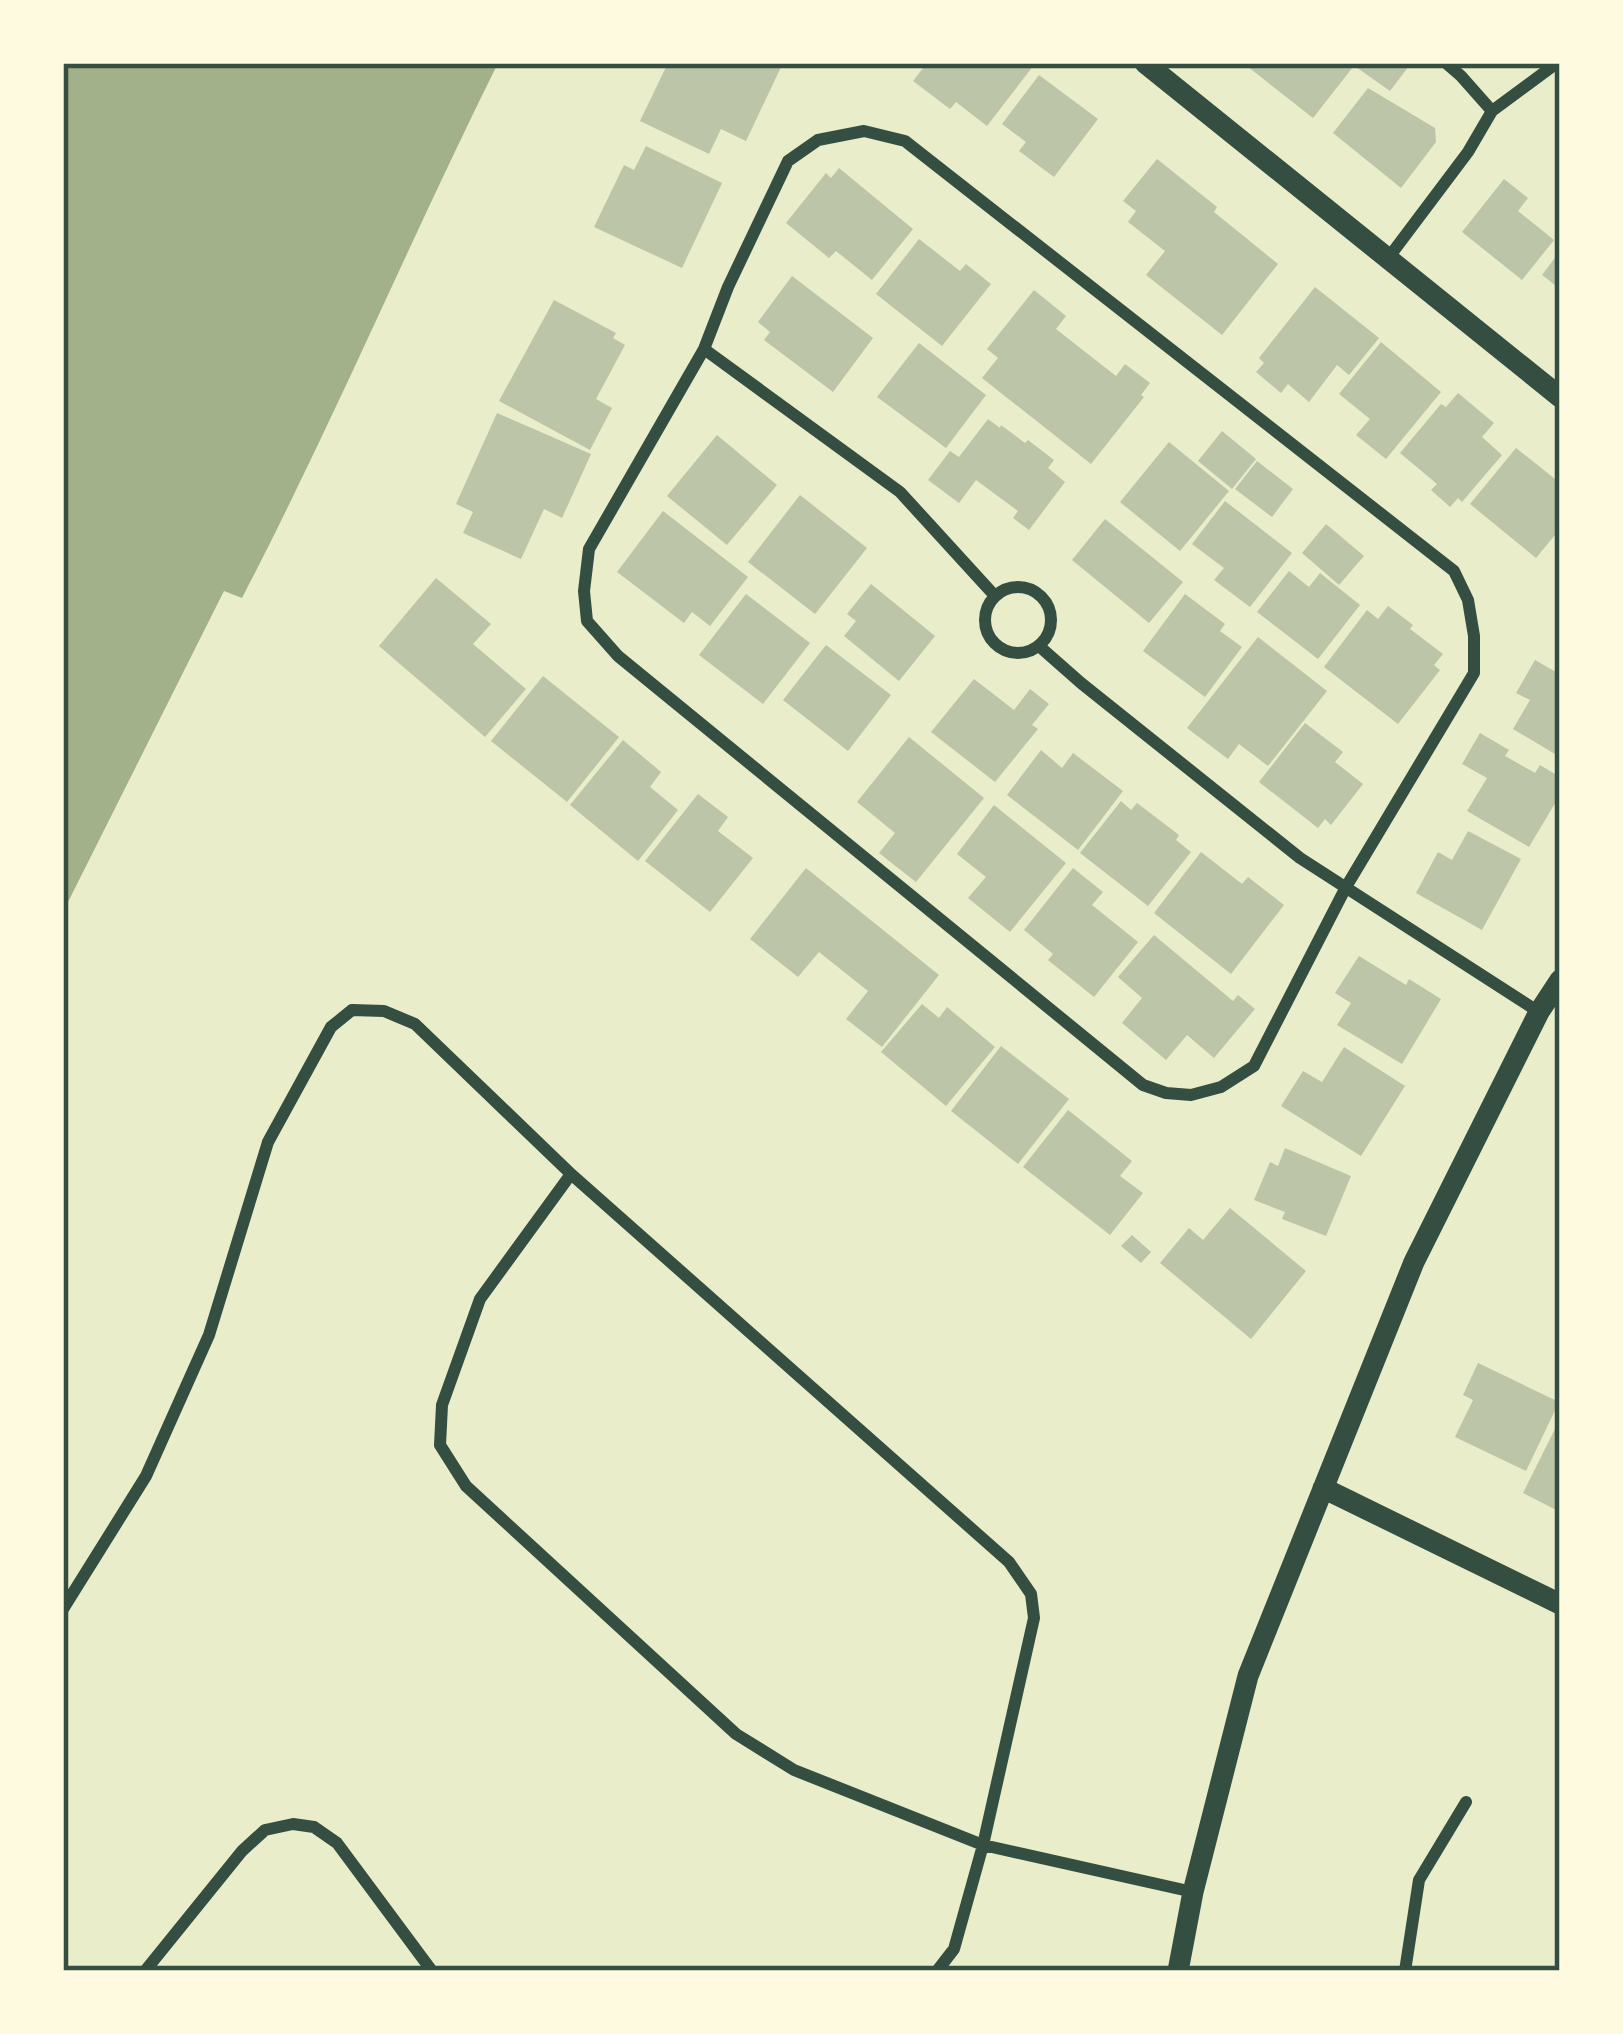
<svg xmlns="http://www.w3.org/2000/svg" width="1623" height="2034" font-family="'Golos Text',sans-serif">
<rect width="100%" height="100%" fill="#e9edc9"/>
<!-- water -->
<path fill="#a3b18a" d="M63 63H498C410 240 333 423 242 598L224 591 63 912Z"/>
<!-- building -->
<path fill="#bcc5a7" d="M668 63H778L782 65 746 141 721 129 709 154 640 121Z
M927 63H1031L1034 65 987 126 956 102 950 109 913 81Z
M1243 63H1347L1353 67 1313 118Z
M1359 63H1405L1409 66 1390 91 1356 67Z
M1039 75 1098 119 1054 177 1019 151 1026 142 1002 124Z
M1368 88 1435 128 1436 142 1401 188 1333 133Z
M646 146 722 183 682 268 594 227 624 165 634 170Z
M1157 159 1217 207 1214 212 1278 264 1222 335 1146 275 1165 251 1128 222 1136 211 1123 201Z
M839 168 913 229 872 280 836 251 829 258 786 223 826 173 831 178Z
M1504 179 1528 198 1518 211 1554 240 1522 280 1462 232Z
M919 239 960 271 966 264 991 284 942 346 876 294Z
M1560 251V289L1542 275Z
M792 276 873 338 833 392 764 340 770 332 758 322Z
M1315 287 1379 338 1349 375 1337 365 1309 402 1288 384 1281 393 1256 372 1264 363 1259 358Z
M1034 290 1066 316 1056 329 1116 376 1125 364 1150 383 1141 395 1144 397 1091 464 982 378 998 358 987 349Z
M554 300 616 333 613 338 625 345 596 399 612 408 590 450 499 401Z
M1381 342 1441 392 1386 459 1356 435 1370 419 1339 394Z
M919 343 986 395 946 448 877 397Z
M1458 393 1494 423 1482 437 1502 455 1462 502 1458 498 1450 507 1431 490 1437 484 1400 453 1441 404 1446 407Z
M497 413 591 454 562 518 544 509 521 559 463 533 473 512 456 504Z
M988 419 1000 428 1001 425 1025 443 1028 440 1054 460 1048 468 1065 482 1029 530 1013 518 1018 511 976 480 959 503 928 480 950 451 959 457Z
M1222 431 1256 459 1232 489 1198 461Z
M717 435 777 485 727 545 667 496Z
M1169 442 1229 491 1180 551 1120 502Z
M1516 448 1560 483V529L1536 558 1470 504Z
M1257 461 1293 489 1272 517 1235 489Z
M800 495 867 548 815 614 748 562Z
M1225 501 1292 553 1250 607 1214 580 1224 568 1192 544Z
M663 511 748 577 710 626 692 612 684 623 617 572Z
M1105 519 1183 582 1149 623 1072 560Z
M1326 524 1364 556 1339 585 1302 553Z
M1289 571 1309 587 1320 573 1360 605 1318 659 1257 612Z
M436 578 491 624 473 644 526 689 485 737 379 646Z
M871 584 935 636 899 681 844 636 856 621 847 614Z
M746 594 810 643 763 704 699 655Z
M1185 594 1225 624 1220 631 1242 647 1205 697 1143 651Z
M1388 606 1413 625 1410 629 1443 654 1434 665 1440 670 1398 724 1324 667 1367 610 1378 619Z
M1258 637 1327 691 1268 766 1239 744 1228 759 1187 728Z
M826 645 891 695 848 751 783 700Z
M1535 660 1556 672 1560 665V757L1513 729 1530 700 1516 693Z
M543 676 619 737 567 802 491 741Z
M974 679 1014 710 1030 689 1049 704 1032 725 1038 729 995 782 931 732Z
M1305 723 1343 752 1335 762 1363 784 1331 825 1325 819 1318 828 1259 782Z
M1480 733 1509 750 1505 756 1535 773 1540 765 1560 777V795L1529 847 1467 811 1487 778 1462 764Z
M909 737 984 798 916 882 879 853 895 833 857 802Z
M623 740 661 772 650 787 678 810 638 861 570 805Z
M1041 750 1062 768 1073 753 1123 791 1078 850 1007 795Z
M698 794 728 817 718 831 753 858 710 912 645 861Z
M1121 801 1131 810 1137 803 1179 835 1176 840 1191 852 1148 906 1080 853Z
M994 805 1066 863 1010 932 968 898 986 877 957 854Z
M1468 831 1521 859 1482 930 1416 893 1438 852 1452 860Z
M1201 852 1242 884 1248 877 1284 905 1231 974 1154 913Z
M806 868 939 975 882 1047 846 1019 868 991 819 952 798 977 750 939Z
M1073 868 1103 892 1092 905 1138 942 1094 997 1048 960 1053 954 1024 930Z
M1154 935 1233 1001 1238 995 1255 1009 1214 1058 1187 1035 1166 1060 1122 1023 1142 998 1118 977Z
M1359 956 1406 985 1409 979 1441 999 1402 1064 1337 1025 1351 1003 1335 993Z
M922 1004 939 1018 947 1007 995 1047 946 1106 881 1052Z
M1001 1046 1069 1099 1018 1164 951 1111Z
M1344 1047 1405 1086 1361 1156 1281 1106 1303 1071 1322 1082Z
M1068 1110 1132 1161 1120 1176 1143 1193 1110 1235 1023 1167Z
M1285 1148 1351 1176 1326 1236 1282 1219 1285 1212 1254 1200 1270 1162 1278 1166Z
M1230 1208 1306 1271 1251 1339 1160 1263 1189 1228 1203 1240Z
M1132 1235 1151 1252 1141 1263 1121 1246Z
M1478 1363 1559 1402 1526 1471 1455 1437 1473 1400 1463 1395Z
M1560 1419V1512L1523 1493Z"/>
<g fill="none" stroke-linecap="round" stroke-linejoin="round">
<!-- minor -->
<path stroke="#344e41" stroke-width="12" d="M1446 63 1461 76 1492 111
M864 131 905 141 1454 571 1468 600 1474 636V673L1346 887 1254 1066 1221 1087 1191 1095 1166 1093 1143 1085 618 656 587 621 584 591 589 549 704 349 728 287 788 161 818 140Z
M1389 257 1468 152 1492 111 1557 63
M704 349 900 492 995 596
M985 620a33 33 0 1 1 66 0a33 33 0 1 1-66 0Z
M1039 646 1081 683 1300 858 1539 1012
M571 1174 480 1299 442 1405 440 1445 466 1486 736 1734 794 1770 983 1845 1193 1892
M63 1609 146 1476 209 1335 268 1142 331 1027 352 1010 384 1011 415 1024 571 1174 1009 1562 1031 1594 1034 1618 983 1845 954 1949 937 1971
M145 1971 242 1851 265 1830 293 1824 314 1827 337 1843 432 1971
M1405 1971 1419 1880 1466 1802"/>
<!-- tertiary -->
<path stroke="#344e41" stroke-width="21" d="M1145 63 1560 397
M1323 1488 1560 1604
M1178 1971 1193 1892 1248 1676 1414 1262 1539 1012 1560 980"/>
</g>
<!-- border -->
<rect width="1623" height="2034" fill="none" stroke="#fefae0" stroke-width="132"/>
<rect x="66" y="66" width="1491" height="1902" fill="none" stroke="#344e41" stroke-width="4.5"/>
</svg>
